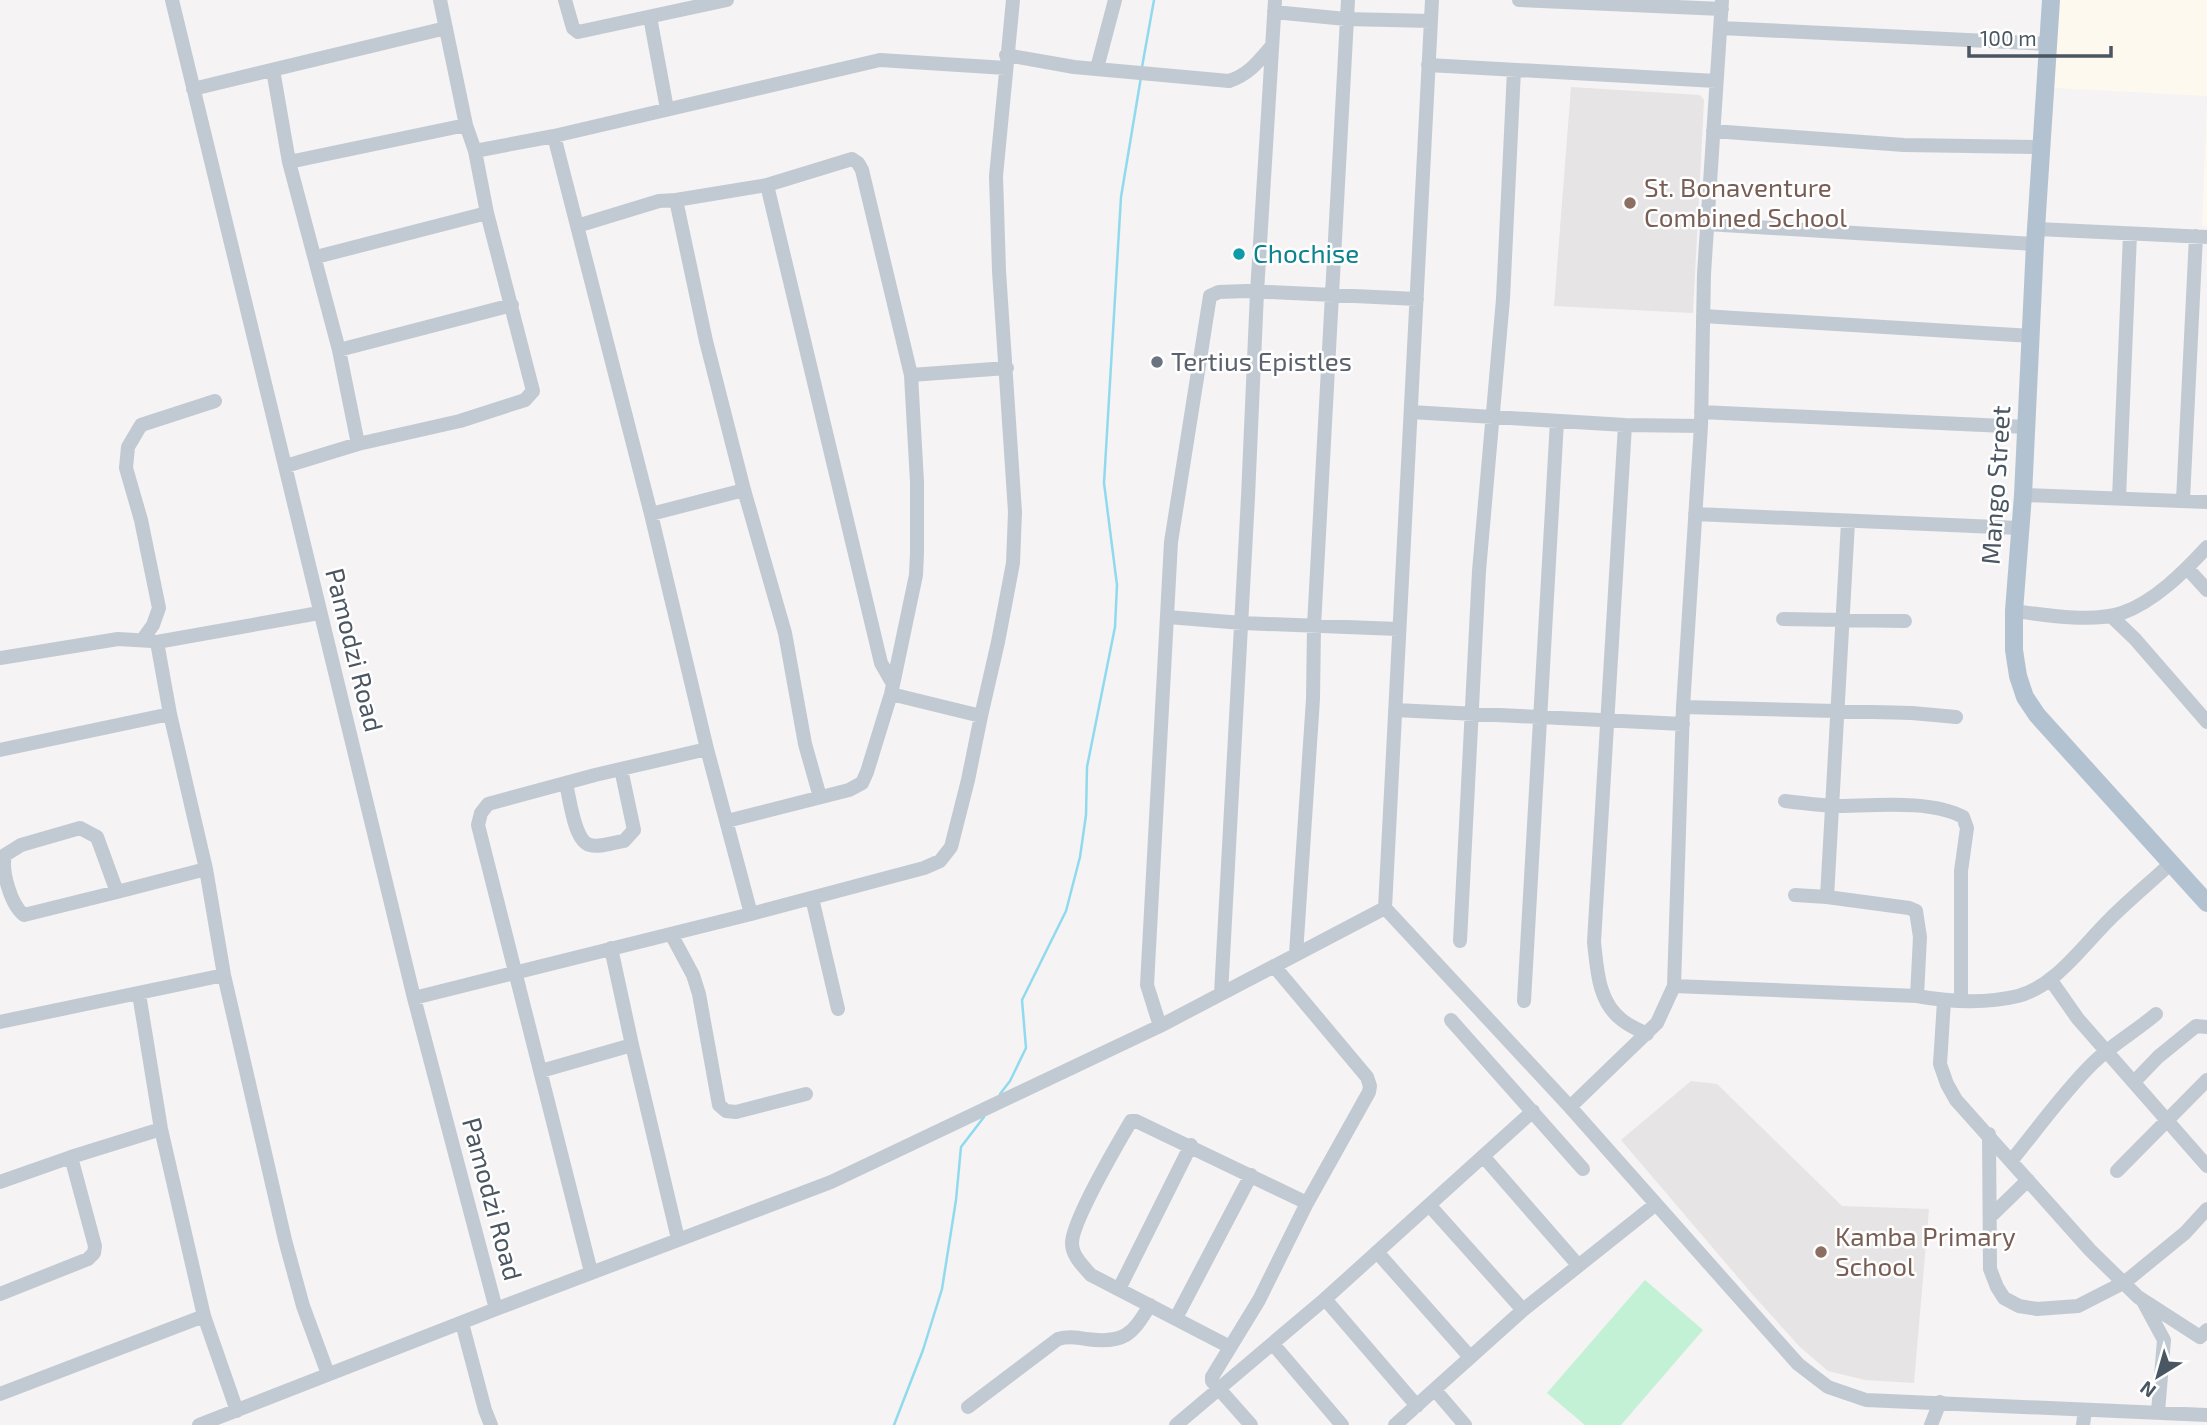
<svg xmlns="http://www.w3.org/2000/svg" width="2207" height="1425" font-family="'Exo 2',sans-serif">
<rect width="100%" height="100%" fill="#f5f3f3"/>
<!-- commercial -->
<path fill="#fdf9ef" d="M2058 0H2207V96L2054 88Z
M2207 100V226H2202Z"/>
<!-- education -->
<path fill="#e6e4e5" d="M1571 87 1700 95 1704 100 1693 313 1554 306Z
M1691 1081 1717 1084 1842 1206 1929 1209 1914 1383 1865 1380 1828 1371 1800 1347 1753 1295 1621 1140Z"/>
<!-- green -->
<path fill="#c3f1d5" d="M1645 1280 1703 1330 1621 1425H1585L1547 1393Z"/>
<g fill="none" stroke-linecap="round" stroke-linejoin="round">
<!-- stream -->
<path stroke="#90daee" stroke-width="2.5" d="M1142 67 1154 0
M1000 1094 1010 1081 1026 1048 1022 1000 1066 911 1080 857 1086 815 1087 767 1115 627 1117 585 1104 483 1121 197 1141 77
M894 1425 923 1350 942 1289 956 1200 961 1147 984 1117"/>
<!-- minor -->
<path stroke="#c1cad2" stroke-width="14" d="M172 0 414 998 496 1309
M440 0 466 125 475 151
M565 0 573 28 578 32 727 0
M1432 0 1385 908 1570 1107 1798 1364 1828 1387 1866 1400 2207 1415
M1519 0 1722 9
M1274 12 1346 19 1431 21
M650 17 667 109
M1721 28 2049 44
M1006 55 1074 67 1229 81C1248 75 1258 62 1270 48
M1428 65 1716 81
M1097 68 1115 0
M273 70 289 162 339 350 358 444
M193 89 446 28
M1713 131 1904 145 2042 147
M554 136 651 514 707 749
M289 162 466 125
M767 185 881 663 893 684
M1707 224 2035 244
M577 226 659 201 676 200
M2037 229 2207 237
M316 257 487 213
M1703 316 2032 336
M339 350 512 305
M911 375 1007 368
M1411 412 1625 425 1701 426
M1701 412 2026 427
M1625 425 1594 942C1597 969 1598 1002 1622 1020 1629 1026 1639 1030 1647 1034
M286 466 358 444 460 421 525 400 533 391 487 213 475 151 554 136 880 60 1006 68
M2023 495 2207 502
M2119 498 2130 234
M2183 500 2196 236
M651 514 744 490
M1695 514 2019 528
M2187 568 2207 590
M2014 611C2044 615 2092 623 2122 613 2154 602 2184 572 2207 547
M2111 616 2135 639 2207 722
M1168 617 1242 623 1398 629
M1783 619 1905 621
M145 636 153 625 159 608 141 520 126 468 128 447 141 425 215 401
M0 658 118 639 152 641
M891 694 981 716
M1683 707 1912 713 1956 717
M1395 710 1683 724
M170 714 157 642 319 613
M0 750 170 714 206 869 224 975 285 1240 303 1306 328 1374
M566 784C570 799 574 841 590 845 600 848 614 842 624 841L634 830 621 769
M1785 801C1801 803 1817 805 1834 806 1871 806 1930 799 1963 817L1967 828 1961 871V1001
M727 821 849 790 862 783 867 772 891 694 916 575 917 553V482L911 375 862 170 858 163 852 159 767 185 676 200 706 341 744 490 785 633 805 744 820 797
M80 828 97 837 117 892 24 915C11 905 1 871 5 855L21 845Z
M117 892 206 869
M1795 895 1827 897 1909 908 1916 911 1920 937 1917 996
M1827 897 1848 522
M812 898 838 1009
M671 934 693 975 699 994 719 1105 726 1111 736 1112 806 1094
M1460 941 1479 571 1503 299 1514 70
M611 948 632 1045 678 1239
M1296 954 1313 699 1314 626 1348 0
M2050 979 2078 1019 2207 1166
M1674 986 1917 996C1950 1002 1985 1004 2018 996 2056 986 2084 944 2111 918 2130 899 2151 882 2170 864
M139 994 161 1129 204 1316 237 1411
M1221 994 1248 497 1257 292 1275 0
M414 998 751 914 924 868 940 861 951 847 968 780 981 716 998 642 1013 563 1015 512 999 271 996 176 1013 0
M1524 1001 1557 421
M1944 1001 1940 1064 1947 1084 1956 1100 2090 1250 2138 1297 2200 1337 2207 1330
M1451 1020 1583 1169
M0 1022 224 975
M1160 1026 1147 985 1171 542 1210 296 1219 292 1247 291 1417 299
M541 1071 632 1045
M2134 1082 2158 1057 2196 1026 2207 1027
M1570 1107 1657 1023 1674 986 1683 707 1701 426 1704 274 1722 0
M1989 1134 1990 1269 1997 1287 2004 1298 2019 1306 2037 1309 2078 1306 2125 1282 2185 1233 2207 1209
M1483 1156 1578 1265
M2012 1160C2038 1128 2063 1093 2092 1064 2111 1045 2135 1032 2156 1014
M2117 1171 2207 1080
M0 1182 71 1157
M1430 1206 1523 1310
M1990 1217 2028 1180
M1377 1252 1470 1357
M591 1272 478 825 481 813 488 804 595 775 707 749 751 914
M1119 1289 1191 1145
M0 1294 88 1259 94 1253 95 1246 71 1157 161 1129
M1325 1299 1417 1406
M2144 1303 2164 1340 2158 1412
M1176 1318 1251 1175
M462 1323 485 1410 491 1425
M1273 1344 1342 1425
M1230 1347 1091 1275C1083 1266 1072 1256 1072 1243 1072 1222 1118 1143 1131 1121H1136L1307 1203
M1435 1390 1465 1425
M0 1394 204 1316
M968 1407 1058 1339C1068 1336 1076 1337 1086 1339 1124 1344 1132 1335 1150 1305
M199 1425 496 1309 831 1182 1160 1026 1385 908
M1176 1425 1325 1299 1533 1111
M1251 1425 1212 1381V1377L1259 1300 1307 1203 1369 1092 1370 1086 1367 1077 1274 966
M1395 1425 1523 1310 1656 1204
M1931 1425 1940 1402
M2083 1425 2085 1410"/>
<!-- major -->
<path stroke="#b3c2d1" stroke-width="18" d="M2051 0 2035 244 2023 495 2014 611V650L2018 676 2025 697 2037 715 2207 903"/>
</g>
<!-- markers -->
<g fill="#8d6e63" stroke="#fff" stroke-width="2.5">
<circle cx="1630" cy="203" r="7"/>
<circle cx="1821" cy="1252" r="7"/>
</g>
<circle fill="#0f9aa8" stroke="#fff" stroke-width="2.5" cx="1239" cy="254" r="7"/>
<circle fill="#6b7280" stroke="#fff" stroke-width="2.5" cx="1157" cy="362" r="7"/>
<g text-anchor="middle" stroke-width="5" stroke-linejoin="round" paint-order="stroke">
<!-- education labels -->
<g font-size="26" fill="#785e54" stroke="#fff" text-anchor="start">
<text x="1644" y="197">St. Bonaventure<tspan x="1644" dy="30">Combined School</tspan></text>
<text x="1835" y="1246">Kamba Primary<tspan x="1835" dy="30">School</tspan></text>
</g>
<!-- culture labels -->
<g font-size="26" fill="#0d838f" stroke="#fff" text-anchor="start">
<text x="1253" y="263">Chochise</text>
</g>
<!-- worship labels -->
<g font-size="26" fill="#5b616d" stroke="#fff" text-anchor="start">
<text x="1171" y="371">Tertius Epistles</text>
</g>
<!-- street labels -->
<g font-size="26" fill="#4a5661" stroke="#fff">
<text transform="translate(1996 485) rotate(-86)" y="9">Mango Street</text>
<text transform="translate(354 650) rotate(76)" y="9">Pamodzi Road</text>
<text transform="translate(492 1199) rotate(75)" y="9">Pamodzi Road</text>
</g>
</g>
<!-- north arrow -->
<g transform="translate(2158 1376) rotate(217)" stroke="#ffffff" stroke-width="5" paint-order="stroke">
<path d="M0-5L12 26L0 18L-12 26Z" fill="#4a5661"/>
<text y="-10" font-size="19" font-weight="bold" text-anchor="middle" fill="#4a5661">N</text>
</g>
<!-- scale -->
<path d="M1969 46v10h142v-10" fill="none" stroke="#4a5661" stroke-width="3.5"/>
<text x="1980" y="46" font-size="21" fill="#4a5661" stroke="#ffffff" stroke-width="5" paint-order="stroke">100 m</text>
</svg>
